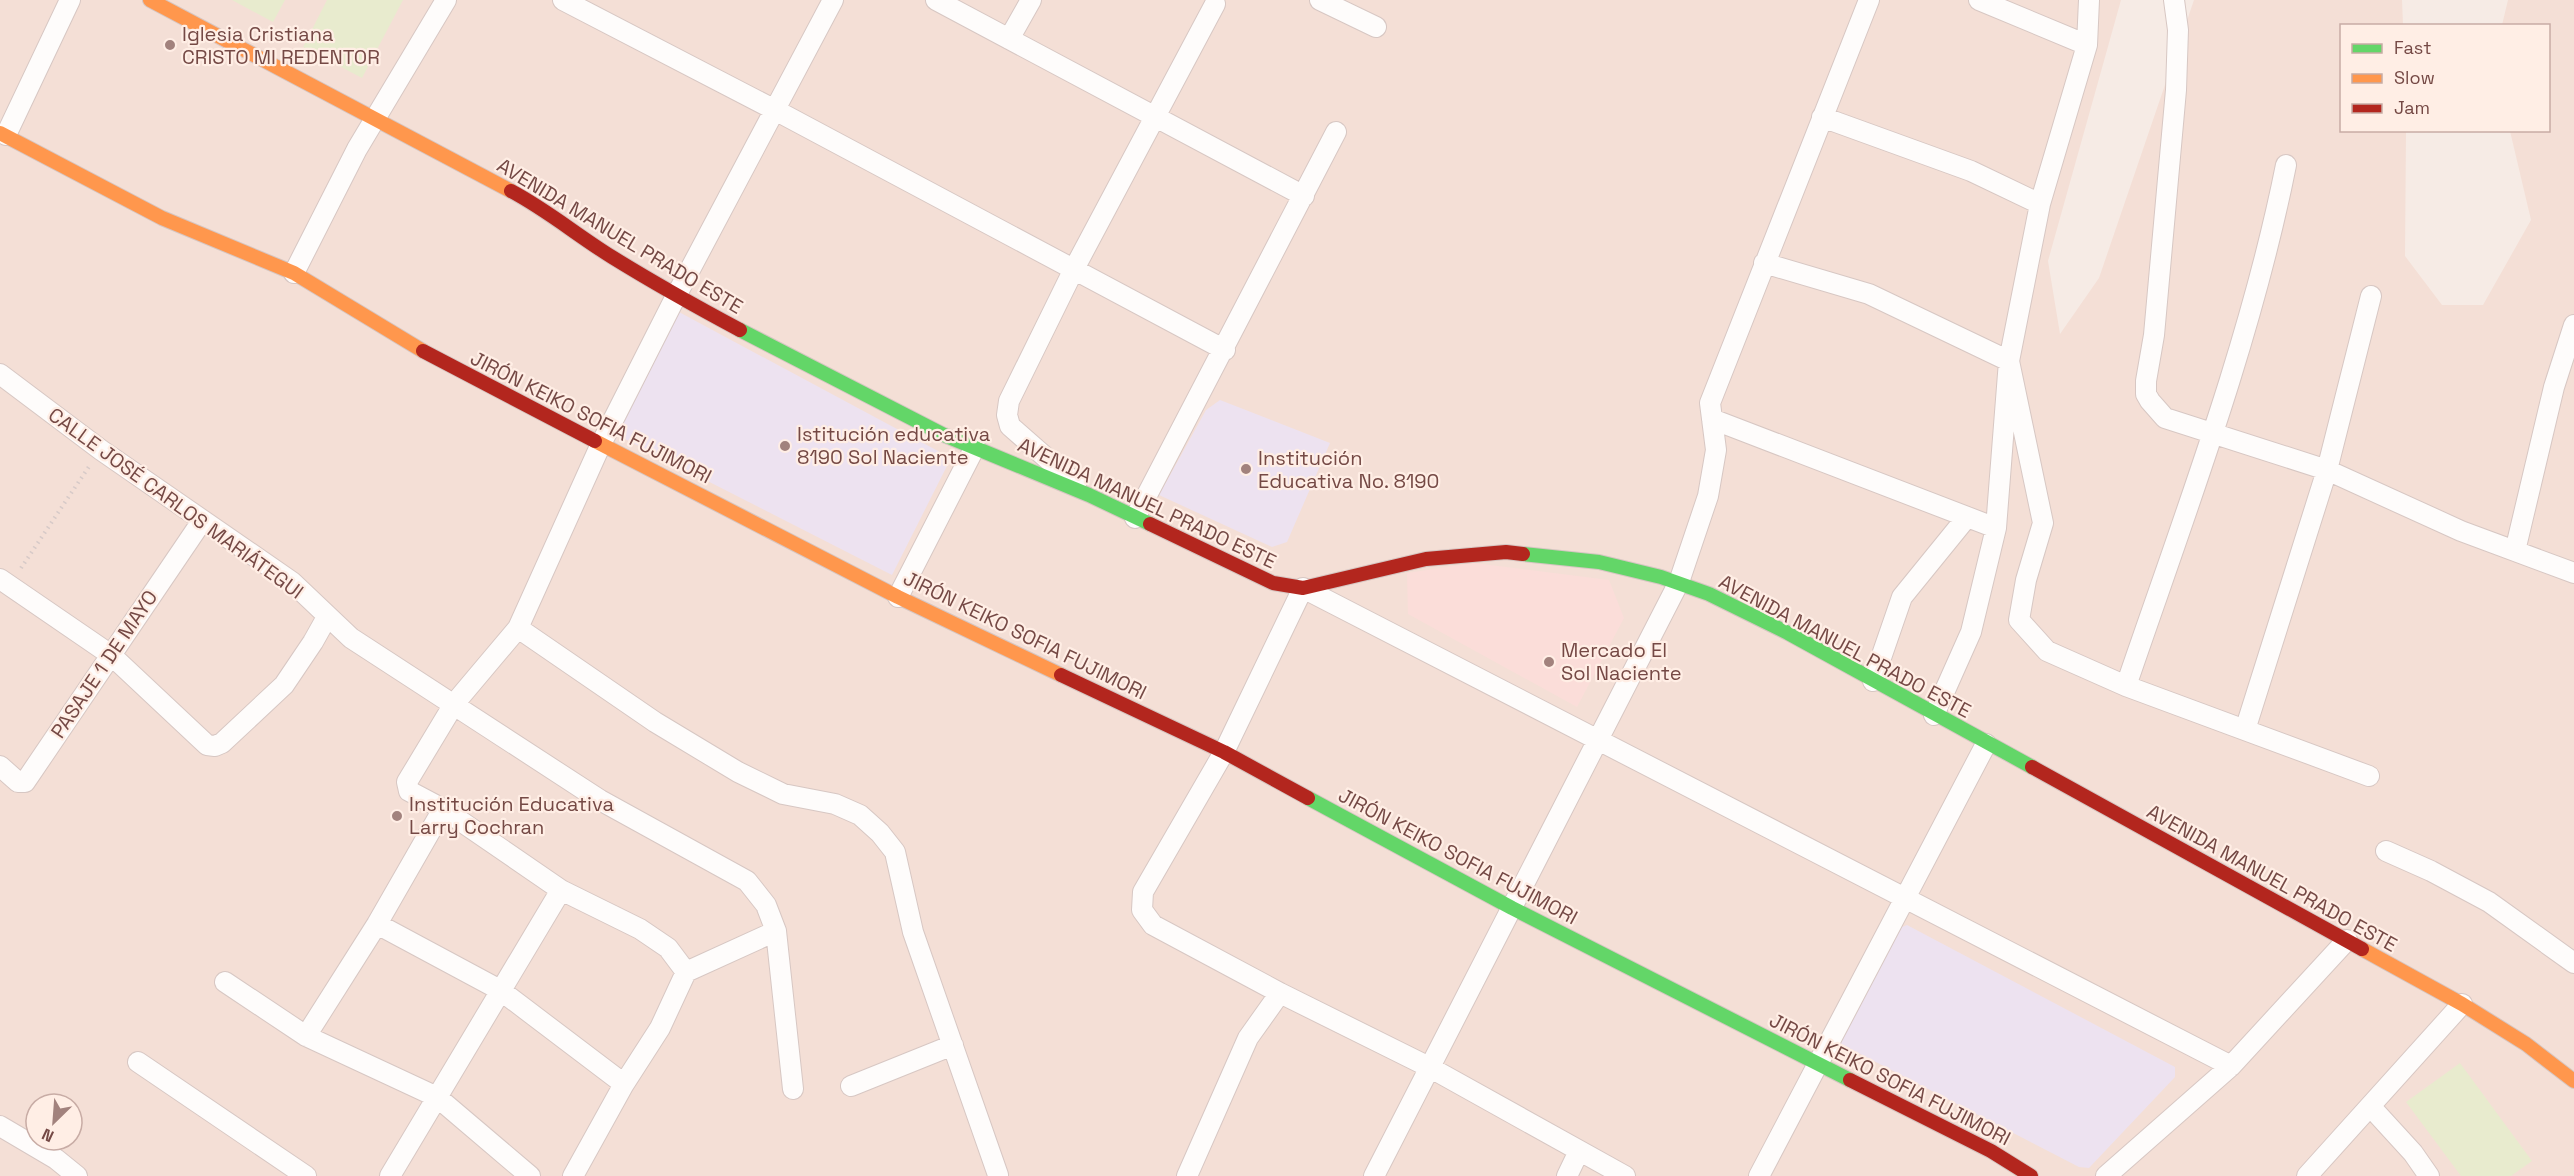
<svg xmlns="http://www.w3.org/2000/svg" width="2574" height="1176" font-family="'Space Grotesk',sans-serif">
<rect width="100%" height="100%" fill="#f6ebe5"/>
<!-- residential -->
<path fill="#f4dfd6" fill-rule="evenodd" d="M0 0H2121L2048 261 2060 334 2099 278 2194 0H2402L2403 25 2342 26V130L2406 131 2405 256 2442 305H2483L2531 220 2510 131 2548 130V26L2502 25 2508 0H2574V1176H0ZM36 1104H72V1140H36Z"/>
<!-- commercial -->
<path fill="#fbddd9" d="M1474 563 1609 580 1624 618 1577 707 1408 614 1407 573Z"/>
<!-- education -->
<path fill="#ede2f0" d="M679 312 951 458 892 575 617 435Z
M1220 400 1330 443 1287 542 1272 547 1159 495 1206 410Z
M1907 925 2175 1067V1077L2089 1168 2079 1167 1841 1044 1840 1034 1897 929Z"/>
<!-- green -->
<path fill="#e8ebce" d="M232 0H285L273 22Z
M327 0H403L362 78 303 47Z
M2460 1063 2532 1161 2511 1176H2461L2406 1102Z"/>
<g fill="none" stroke-linecap="round" stroke-linejoin="round">
<!-- street casing -->
<g stroke="#d7c7c3" stroke-width="22">
<path id="street" d="M563 0 775 110 1225 350
M936 0 1304 196
M1320 0 1376 27
M1979 0 2087 45
M2174 0 2178 30 2176 90 2154 335 2146 381V394L2150 401 2165 418 2327 470 2461 531 2574 573
M1009 39 1031 0
M1822 117 1971 171 2040 204
M6 135 70 0
M1764 263 1869 294 2009 361 2043 523 2026 580 2019 620 2047 651 2126 686 2369 776
M294 273 357 149 446 0
M0 374 101 450 292 582 351 638 600 800 747 881 766 905 776 931 793 1089
M1712 419 1996 528
M1076 484 1010 426 1007 415 1009 401 1074 269 1215 4
M1135 518 1336 132
M2515 551 2554 387 2574 325
M0 579 111 655 207 745 215 746 222 743 284 685 313 642 327 617
M898 597 975 447
M518 628 655 722 738 772 783 794 835 804 860 815 880 833 895 852 913 932 998 1175
M1873 681 1902 597 1967 517
M2126 686C2184 516 2251 341 2286 165
M1934 715 1971 632 1996 528 2009 361 2040 204 2087 45 2089 0
M2245 730 2327 470 2371 296
M0 766 18 782H25L202 521
M2386 851 2431 871 2489 902 2574 963
M377 924 500 990 624 1084
M686 972 776 931
M225 982 306 1036 437 1097 530 1176
M306 1036 377 924 443 809
M138 1062 306 1176
M851 1086 953 1045
M2370 1106 2413 1153 2429 1176
M0 1126 56 1159 77 1176
M390 1176 561 890
M573 1176 624 1084 660 1028 686 972 668 948 640 929 561 890 443 809 409 791 407 782 454 704 518 628 601 444 676 296 833 0
M1187 1176 1248 1038 1280 993
M1374 1176 1679 582 1708 496 1716 450 1710 403 1869 0
M1567 1176 1579 1151
M1625 1176 1429 1067 1280 993 1153 925 1142 910 1143 892 1224 752 1303 588 2231 1066
M1759 1176 1986 744
M2106 1176 2231 1066 2347 940
M2307 1176 2462 1004"/>
</g>
<!-- fast casing -->
<g stroke="#d6c6c2" stroke-width="16">
<path id="fast" d="M740 330 944 435 1089 495 1150 524
M1523 554 1599 562 1661 577 1709 594 1788 633 2032 767
M1308 798 1512 908 1850 1080"/>
</g>
<!-- slow casing -->
<g stroke="#d6c6c2" stroke-width="16">
<path id="slow" d="M150 0 511 191
M0 133 162 218 294 273 423 351
M595 441 898 597 1061 675
M2362 949 2462 1004 2526 1044 2574 1081"/>
</g>
<!-- jam casing -->
<g stroke="#d6c6c2" stroke-width="16">
<path id="jam" d="M511 191C547 210 578 236 612 257 654 283 697 307 740 330
M423 351 595 441
M1150 524 1273 583 1303 588 1426 559 1506 552 1523 554
M1061 675 1224 752 1308 798
M2032 767 2362 949
M1850 1080 1991 1151 2031 1176"/>
</g>
<!-- path -->
<path stroke="#d7cac8" stroke-width="4" stroke-dasharray="1.5 4.5" stroke-linecap="butt" d="M21 568 90 465"/>
<!-- street -->
<use href="#street" stroke="#fefcfb" stroke-width="20"/>
<!-- fast -->
<use href="#fast" stroke="#63d668" stroke-width="14"/>
<!-- slow -->
<use href="#slow" stroke="#ff974d" stroke-width="14"/>
<!-- jam -->
<use href="#jam" stroke="#b3261e" stroke-width="14"/>
</g>
<!-- markers -->
<g fill="#a2827d" stroke="#ffeee5" stroke-width="2">
<circle cx="170" cy="45" r="6"/>
<circle cx="785" cy="446" r="6"/>
<circle cx="1246" cy="469" r="6"/>
<circle cx="1549" cy="662" r="6"/>
<circle cx="397" cy="816" r="6"/>
</g>
<g text-anchor="middle" stroke-width="4.5" stroke-linejoin="round" paint-order="stroke">
<!-- poi labels -->
<g font-size="20" fill="#754945" stroke="#ffeee5" text-anchor="start">
<text x="182" y="41">Iglesia Cristiana<tspan x="182" dy="23">CRISTO MI REDENTOR</tspan></text>
<text x="797" y="441">Istitución educativa<tspan x="797" dy="23">8190 Sol Naciente</tspan></text>
<text x="1258" y="465">Institución<tspan x="1258" dy="23">Educativa No. 8190</tspan></text>
<text x="1561" y="657">Mercado El<tspan x="1561" dy="23">Sol Naciente</tspan></text>
<text x="409" y="811">Institución Educativa<tspan x="409" dy="23">Larry Cochran</tspan></text>
</g>
<!-- street labels -->
<g font-size="20" fill="#754945" stroke="#ffeee5">
<text transform="translate(620 236) rotate(31)" y="7">AVENIDA MANUEL PRADO ESTE</text>
<text transform="translate(591 417) rotate(27)" y="7">JIRÓN KEIKO SOFIA FUJIMORI</text>
<text transform="translate(176 503) rotate(36)" y="7">CALLE JOSÉ CARLOS MARIÁTEGUI</text>
<text transform="translate(1147 503) rotate(25)" y="7">AVENIDA MANUEL PRADO ESTE</text>
<text transform="translate(1025 635) rotate(26)" y="7">JIRÓN KEIKO SOFIA FUJIMORI</text>
<text transform="translate(1845 646) rotate(28)" y="7">AVENIDA MANUEL PRADO ESTE</text>
<text transform="translate(104 664) rotate(-56)" y="7">PASAJE 1 DE MAYO</text>
<text transform="translate(1458 856) rotate(28)" y="7">JIRÓN KEIKO SOFIA FUJIMORI</text>
<text transform="translate(2272 878) rotate(29)" y="7">AVENIDA MANUEL PRADO ESTE</text>
<text transform="translate(1890 1079) rotate(27)" y="7">JIRÓN KEIKO SOFIA FUJIMORI</text>
</g>
</g>
<!-- legend -->
<rect x="2340" y="24" width="210" height="108" fill="#ffeee5" stroke="#c8aca5" stroke-width="1.5"/>
<rect x="2352" y="44" width="30" height="9" fill="#63d668" stroke="#c8aca5" stroke-width="1.5"/>
<text x="2394" y="54" font-size="18" fill="#754945">Fast</text>
<rect x="2352" y="74" width="30" height="9" fill="#ff974d" stroke="#c8aca5" stroke-width="1.5"/>
<text x="2394" y="84" font-size="18" fill="#754945">Slow</text>
<rect x="2352" y="104" width="30" height="9" fill="#b3261e" stroke="#c8aca5" stroke-width="1.5"/>
<text x="2394" y="114" font-size="18" fill="#754945">Jam</text>
<!-- north arrow -->
<g transform="translate(54 1122) rotate(205)"><circle r="28" fill="#ffeee5" stroke="#c8aca5" stroke-width="1.5"/>
<path d="M0-4.5L10 22L0 15L-10 22Z" fill="#a2827d"/>
<text y="-9" font-size="16" font-weight="bold" text-anchor="middle" fill="#754945">N</text>
</g>
</svg>
